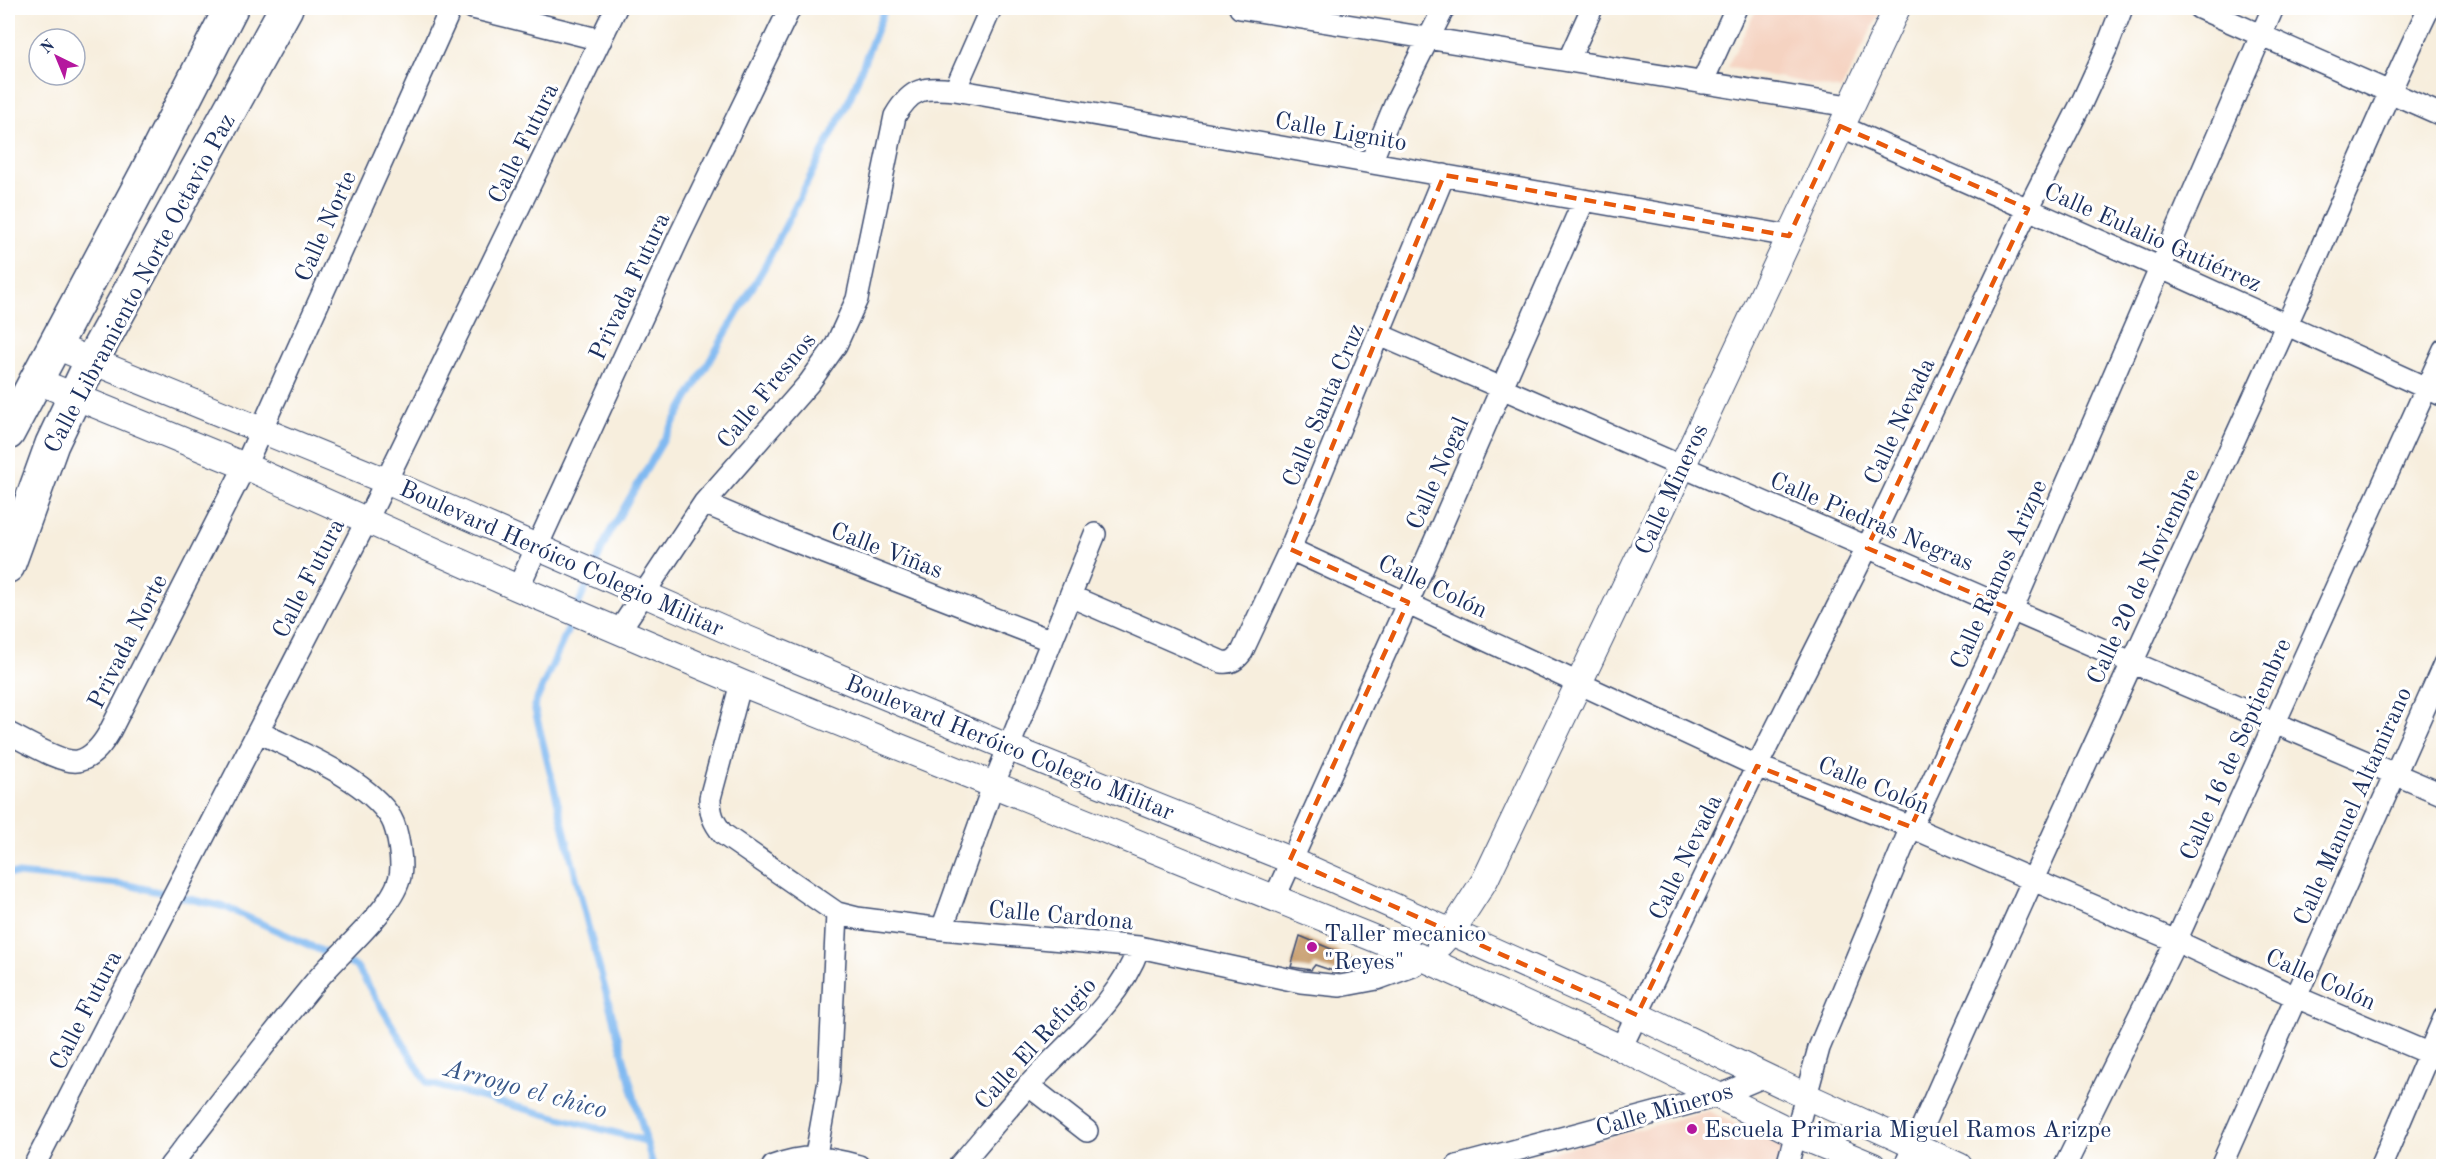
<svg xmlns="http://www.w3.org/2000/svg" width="2451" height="1174" font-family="'Old Standard TT',serif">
<rect width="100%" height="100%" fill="#fff"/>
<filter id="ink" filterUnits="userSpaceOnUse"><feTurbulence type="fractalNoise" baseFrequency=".0167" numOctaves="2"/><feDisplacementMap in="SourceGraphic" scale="12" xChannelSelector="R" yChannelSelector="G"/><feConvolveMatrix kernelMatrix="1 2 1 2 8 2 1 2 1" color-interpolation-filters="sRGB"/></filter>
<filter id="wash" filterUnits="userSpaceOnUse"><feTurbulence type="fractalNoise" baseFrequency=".008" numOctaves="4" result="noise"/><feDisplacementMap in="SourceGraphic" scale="24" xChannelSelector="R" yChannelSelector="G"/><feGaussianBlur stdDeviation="1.35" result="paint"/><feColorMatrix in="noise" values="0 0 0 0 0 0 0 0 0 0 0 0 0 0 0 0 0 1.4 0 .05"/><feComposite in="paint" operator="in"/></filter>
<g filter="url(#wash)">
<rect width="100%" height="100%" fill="#f7eedd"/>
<!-- built -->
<path fill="#f5d3c1" d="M1757 8H1882L1841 90 1727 67Z
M1708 1111 1786 1148 1777 1166H1499Z"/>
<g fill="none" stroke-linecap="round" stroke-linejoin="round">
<!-- stream -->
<path stroke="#80b9f1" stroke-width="7" d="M595 566 607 537 765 266 851 96 885 8
M577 607 591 576
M573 618 534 706 588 926 653 1166
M8 873 128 885 225 907 357 967 427 1083 646 1141"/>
</g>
<g id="blocks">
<!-- building -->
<path fill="#c89f70" d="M1300 936 1353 958 1339 973 1315 965 1311 970 1291 967Z"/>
</g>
</g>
<g filter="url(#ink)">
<use href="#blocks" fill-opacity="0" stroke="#3c4c71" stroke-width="1.5"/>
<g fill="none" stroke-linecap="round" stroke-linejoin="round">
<!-- minor casing -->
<g stroke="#3c4c71" stroke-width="24">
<path id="minor" d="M473 8 601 40
M1240 8 1849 106
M2199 8 2444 116
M1569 59 1592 8
M1702 83 1736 8
M955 90 991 8
M1840 126 2159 267 2444 396
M1371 162 1396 102 1444 8
M1380 335 2131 662 2444 795
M704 503 784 537 1052 641
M1290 549 1757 766 1911 827 2033 880 2176 941 2296 997 2444 1060
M518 588 679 237 790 8
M1070 596 1222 662C1232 663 1236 660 1242 652L1290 549 1444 175
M619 631 704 503 809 383 836 345 857 299 895 116C912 87 924 87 955 90L1789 236
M741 683 710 798C710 813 713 822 723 834L837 913 857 918 942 929 1139 947 1301 982 1340 986 1377 979 1413 966 1425 959
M8 733C23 740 62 764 78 761 92 758 102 745 109 733L245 466 451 8
M1275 897 1408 602 1584 200
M942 929 993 786 1095 534
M1621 1048 1757 766 1867 548 2028 209 2081 104 2107 47 2122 8
M1028 1085 1087 1131
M34 1166 367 520 616 8
M170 1166C219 1105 266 1041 316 981 339 953 390 911 399 880 404 866 398 830 391 818 367 779 298 752 259 732
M773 1166C807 1153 826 1157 859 1166
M814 1166 829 1081 837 913
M959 1166C982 1140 1004 1112 1028 1086 1067 1042 1119 1004 1139 947
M1457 1166 1718 1096 1765 1076
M1787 1166 1819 1048 1911 827 2012 610 2273 8
M1905 1166C2027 885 2159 608 2285 328 2334 222 2378 113 2429 8
M2065 1166 2176 941 2444 349
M2221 1166 2444 664
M2381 1166 2444 1018"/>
</g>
<!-- tertiary casing -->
<g stroke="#3c4c71" stroke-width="28">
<path id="tertiary" d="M53 345 386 481 740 636 1010 748 1290 860 1637 1015 1806 1096 1959 1166
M35 380 245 466 518 588 741 683 1425 959 1621 1048 1796 1134 1873 1166
M1440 944 1452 931 1485 880 1682 467 1897 8"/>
</g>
<!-- primary casing -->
<g stroke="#3c4c71" stroke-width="36">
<path id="primary" d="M8 433 146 174 231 8
M8 566 52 444 91 362 286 8"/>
</g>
<!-- minor -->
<use href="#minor" stroke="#fff" stroke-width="21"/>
<!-- tertiary -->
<use href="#tertiary" stroke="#fff" stroke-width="26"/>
<!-- primary -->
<use href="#primary" stroke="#fff" stroke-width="33"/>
</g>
</g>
<!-- marked area -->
<path fill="none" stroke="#e8590c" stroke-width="4.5" stroke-dasharray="12 8" stroke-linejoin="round" d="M1840 126 2028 209 1867 548 2012 610 1911 827 1757 766 1637 1015 1290 860 1408 602 1290 549 1444 175 1789 236Z"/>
<!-- markers -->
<g fill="#b5179e" stroke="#fff" stroke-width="2">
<circle cx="1312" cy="947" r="6"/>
<circle cx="1692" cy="1129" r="6"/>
</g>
<g text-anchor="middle" stroke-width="6" stroke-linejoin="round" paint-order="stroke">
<!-- street labels -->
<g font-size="24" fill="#1b2f5e" stroke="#fff">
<text transform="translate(1341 131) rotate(10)" y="8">Calle Lignito</text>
<text transform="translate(523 143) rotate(-64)" y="8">Calle Futura</text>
<text transform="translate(325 226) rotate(-66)" y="8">Calle Norte</text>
<text transform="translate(2153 237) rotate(24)" y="8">Calle Eulalio Gutiérrez</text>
<text transform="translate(139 283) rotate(-62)" y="8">Calle Libramiento Norte Octavio Paz</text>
<text transform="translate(629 286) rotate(-65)" y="8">Privada Futura</text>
<text transform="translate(766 390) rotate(-51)" y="8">Calle Fresnos</text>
<text transform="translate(1323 405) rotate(-67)" y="8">Calle Santa Cruz</text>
<text transform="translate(1899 421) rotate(-65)" y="8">Calle Nevada</text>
<text transform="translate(1437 473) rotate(-66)" y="8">Calle Nogal</text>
<text transform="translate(1671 489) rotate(-65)" y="8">Calle Mineros</text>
<text transform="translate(1872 521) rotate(23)" y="8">Calle Piedras Negras</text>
<text transform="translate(887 550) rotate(21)" y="8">Calle Viñas</text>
<text transform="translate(562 558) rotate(24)" y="8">Boulevard Heróico Colegio Militar</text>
<text transform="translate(1998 574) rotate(-66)" y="8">Calle Ramos Arizpe</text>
<text transform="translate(2143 576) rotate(-65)" y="8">Calle 20 de Noviembre</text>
<text transform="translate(308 578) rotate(-63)" y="8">Calle Futura</text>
<text transform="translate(1433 586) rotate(25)" y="8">Calle Colón</text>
<text transform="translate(127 641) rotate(-63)" y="8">Privada Norte</text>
<text transform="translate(1010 747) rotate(22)" y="8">Boulevard Heróico Colegio Militar</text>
<text transform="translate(2235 749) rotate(-66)" y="8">Calle 16 de Septiembre</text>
<text transform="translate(1874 785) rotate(22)" y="8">Calle Colón</text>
<text transform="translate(2352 806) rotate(-66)" y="8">Calle Manuel Altamirano</text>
<text transform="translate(1685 857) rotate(-64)" y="8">Calle Nevada</text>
<text transform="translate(1061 915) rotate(5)" y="8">Calle Cardona</text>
<text transform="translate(2321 979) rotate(24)" y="8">Calle Colón</text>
<text transform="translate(85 1010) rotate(-63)" y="8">Calle Futura</text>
<text transform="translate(1035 1043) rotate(-48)" y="8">Calle El Refugio</text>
<text transform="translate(1664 1109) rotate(-16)" y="8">Calle Mineros</text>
</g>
<!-- poi labels -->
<g font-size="24" fill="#1b2f5e" stroke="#fff" text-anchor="start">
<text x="1324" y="941">Taller mecanico<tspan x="1324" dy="28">"Reyes"</tspan></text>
<text x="1704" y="1137">Escuela Primaria Miguel Ramos Arizpe</text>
</g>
<!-- water labels -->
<g font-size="26" font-style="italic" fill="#39588a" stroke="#fff">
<text transform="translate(526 1088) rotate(15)" y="9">Arroyo el chico</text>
</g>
</g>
<!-- margin -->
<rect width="2451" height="1174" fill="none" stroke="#fff" stroke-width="30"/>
<!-- north arrow -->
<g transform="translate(57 57) rotate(317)"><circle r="28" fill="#ffffff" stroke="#a4acbf" stroke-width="1.5"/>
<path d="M0-4.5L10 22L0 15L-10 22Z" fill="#b5179e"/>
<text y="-9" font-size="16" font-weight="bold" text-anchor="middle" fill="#1b2f5e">N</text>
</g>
</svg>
